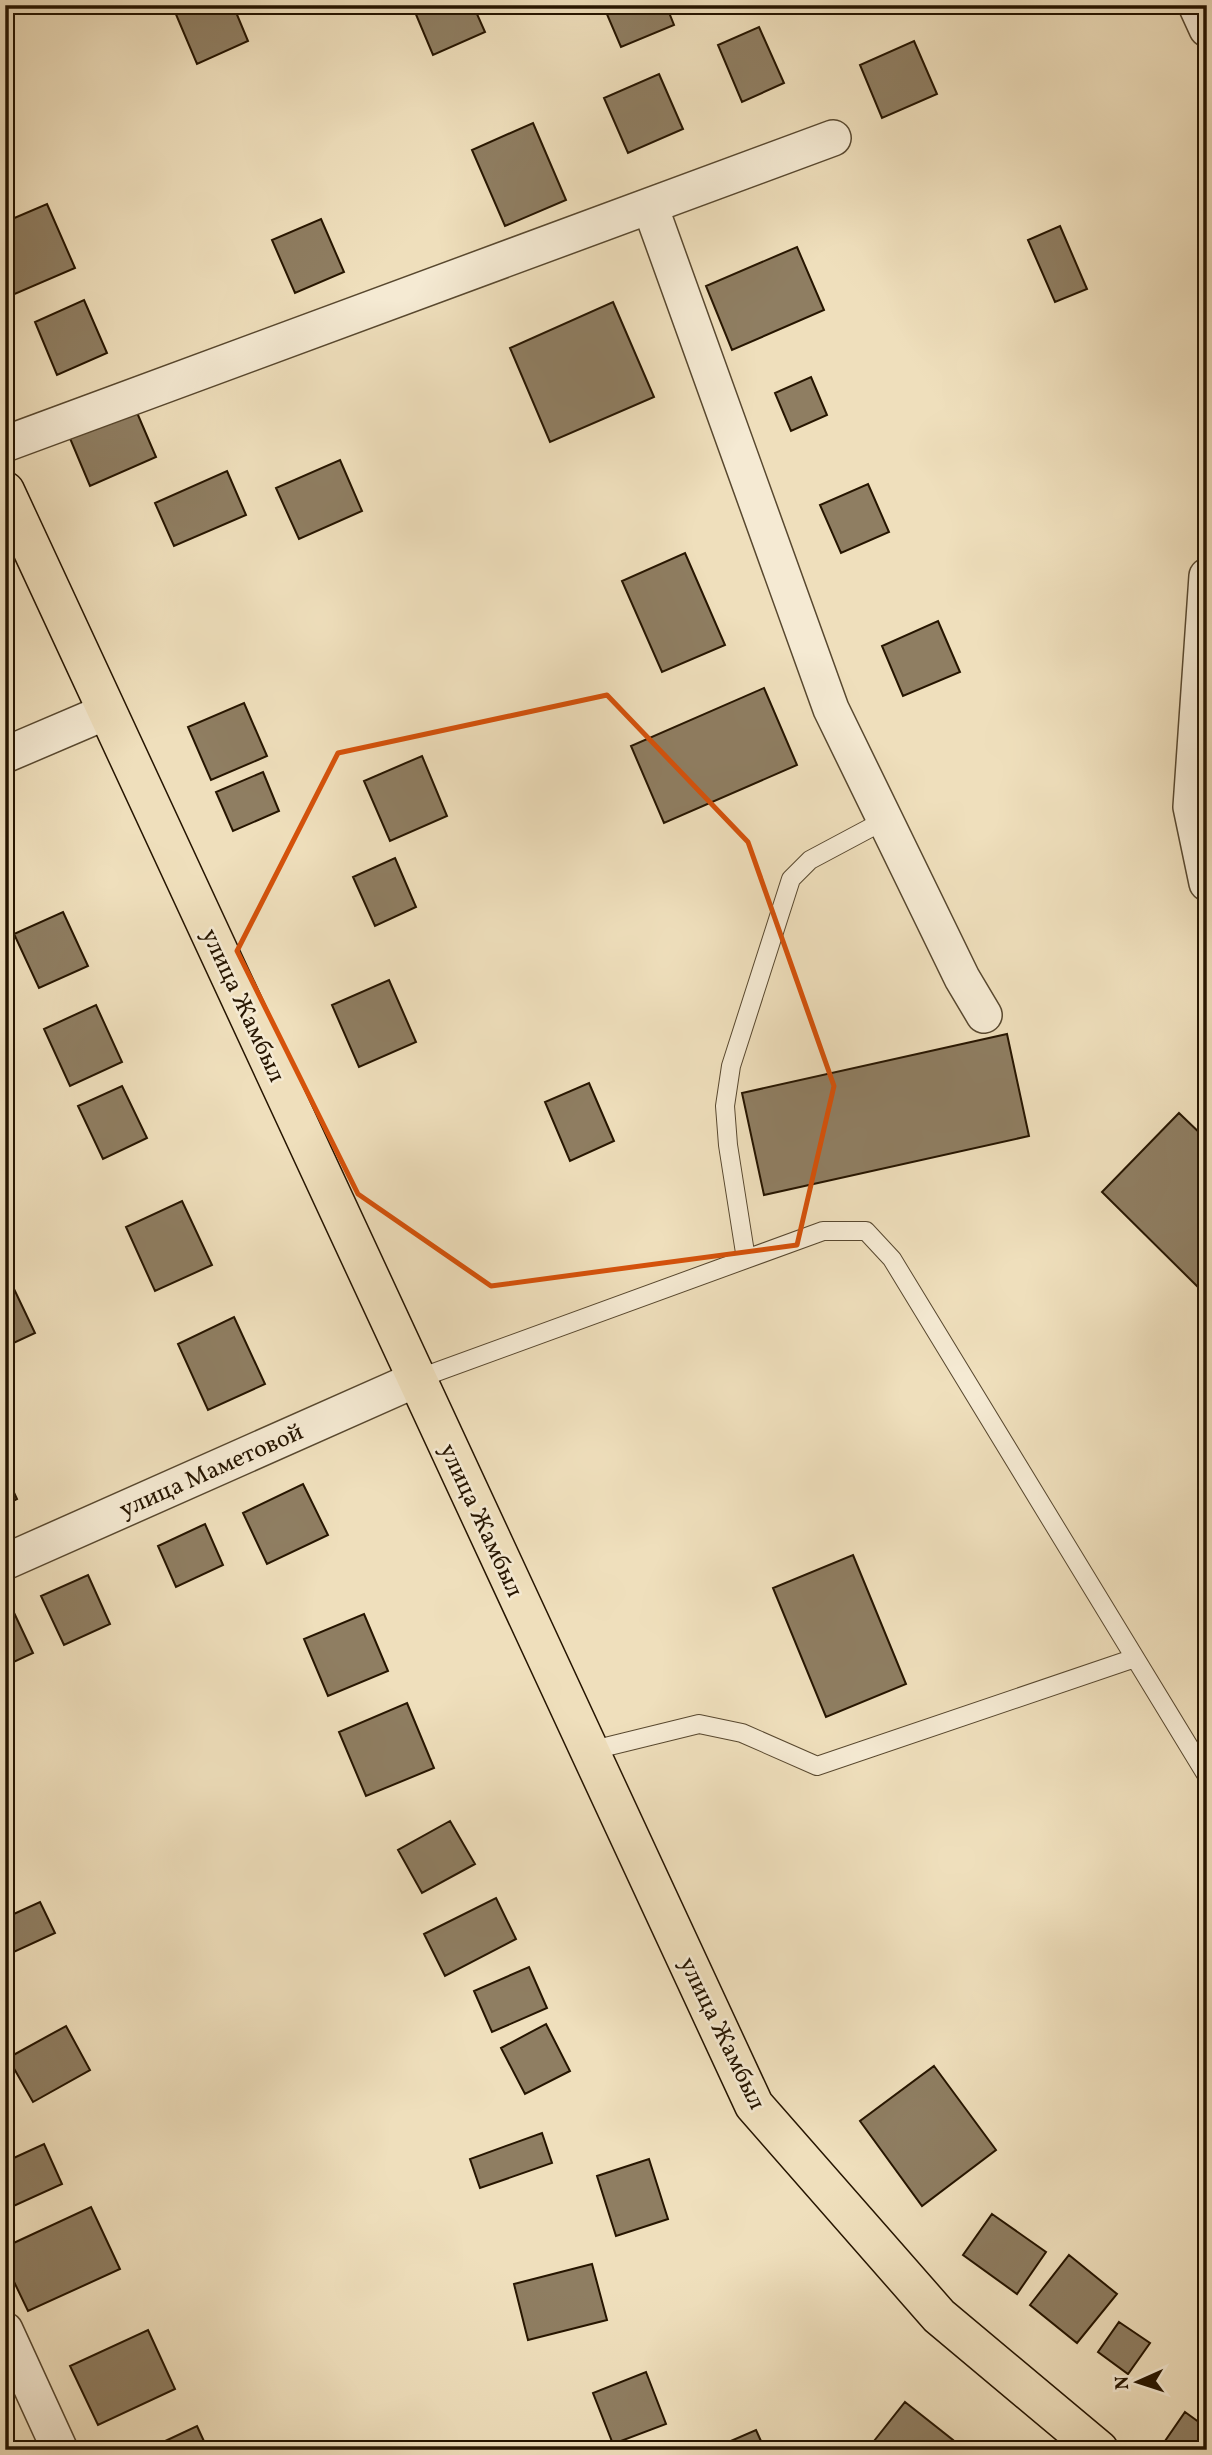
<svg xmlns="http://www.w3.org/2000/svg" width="1212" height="2455" font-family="Vollkorn,serif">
<rect width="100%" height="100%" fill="#efdfbc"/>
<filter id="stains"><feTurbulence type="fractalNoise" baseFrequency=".00286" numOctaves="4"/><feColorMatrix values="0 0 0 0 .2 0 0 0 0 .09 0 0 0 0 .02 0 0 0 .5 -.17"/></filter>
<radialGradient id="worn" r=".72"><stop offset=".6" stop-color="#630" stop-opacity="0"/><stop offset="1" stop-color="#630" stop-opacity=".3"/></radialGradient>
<!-- building -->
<path fill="#8f7e62" stroke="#261500" stroke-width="2" d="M172 5H233L248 41 197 64Z
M412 5H473L485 32 433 55Z
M603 5H666L674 25 621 47Z
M759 27 784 83 742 102 718 45Z
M914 41 937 94 882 118 860 65Z
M659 74 683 129 628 153 604 98Z
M533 123 566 200 505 226 472 150Z
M47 204 75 268 10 296 5 285V222Z
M321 219 344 272 295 293 272 240Z
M1060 226 1087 289 1055 302 1028 240Z
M797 247 824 310 732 350 706 286Z
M84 300 107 353 57 375 35 322Z
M613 302 654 397 550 442 510 348Z
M811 377 827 415 791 431 775 393Z
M135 408 156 457 90 486 69 436Z
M340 460 362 511 299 539 276 488Z
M227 471 246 515 174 546 155 503Z
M868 484 889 532 841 553 820 505Z
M685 553 725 645 662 672 622 581Z
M938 621 960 672 903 696 882 646Z
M764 688 797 765 664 823 631 746Z
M244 703 267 756 211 780 188 727Z
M422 756 447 816 390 841 364 781Z
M263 772 279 811 233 831 216 792Z
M395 858 416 907 375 926 353 877Z
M63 912 88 966 39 988 14 934Z
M389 980 416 1042 359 1067 332 1005Z
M96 1005 122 1062 70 1086 44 1029Z
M1007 1034 1029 1136 764 1195 742 1093Z
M589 1083 614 1141 570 1161 545 1102Z
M122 1086 147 1138 103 1159 78 1106Z
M1179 1113 1207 1140V1296L1102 1192Z
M182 1201 212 1265 155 1291 126 1227Z
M5 1270 35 1333 5 1347Z
M234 1317 265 1384 208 1410 178 1344Z
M5 1473 17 1499 5 1505Z
M303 1484 328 1535 267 1564 243 1513Z
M205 1524 223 1565 176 1587 158 1546Z
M853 1555 906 1684 826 1717 773 1588Z
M88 1575 110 1624 64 1645 41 1596Z
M8 1600 33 1653 5 1666V1601Z
M364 1614 388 1671 328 1696 304 1639Z
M407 1703 434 1768 366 1796 339 1732Z
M450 1821 475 1864 422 1893 398 1850Z
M496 1898 516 1939 445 1976 424 1934Z
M40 1902 55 1933 5 1956V1918Z
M529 1967 547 2008 492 2032 474 1991Z
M546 2024 570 2071 525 2094 501 2048Z
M66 2026 90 2070 33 2102 8 2058Z
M934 2066 996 2150 922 2206 860 2121Z
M542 2133 552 2163 480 2188 470 2159Z
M44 2144 62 2184 7 2209 5 2162Z
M649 2159 668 2219 616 2236 597 2176Z
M91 2207 120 2269 28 2311 5 2263V2247Z
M992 2214 1046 2252 1017 2294 963 2255Z
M1069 2255 1117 2294 1077 2343 1030 2305Z
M592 2264 607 2320 528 2340 514 2284Z
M1119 2322 1150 2343 1128 2374 1098 2352Z
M148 2330 175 2389 98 2425 70 2366Z
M646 2372 666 2424 613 2444 593 2393Z
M905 2402 953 2440 945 2450H885L874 2441Z
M1185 2412 1207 2428V2450H1177L1165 2441Z
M197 2426 208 2450H146Z
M756 2430 765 2450H710Z"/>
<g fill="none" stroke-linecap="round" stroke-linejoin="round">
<!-- service casing -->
<g stroke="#58482f" stroke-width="20">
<path id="service" d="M746 1259 728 1145 725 1106 731 1066 791 879 810 860 885 820
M417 1379 823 1231H866L892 1259 1207 1776
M589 1751 699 1724 742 1733 817 1766 1135 1658"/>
</g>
<!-- minor casing -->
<g stroke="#58482f" stroke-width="38">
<path id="minor" d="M1196 5 1207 29
M650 206 831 709 962 978 984 1015
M5 444 833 138
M1207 576 1191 807 1207 883
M5 755 108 711
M5 1562 417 1379
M5 2330 60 2450"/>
</g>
<!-- primary casing -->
<g stroke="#261500" stroke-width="41">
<path id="primary" d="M5 491 754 2105 939 2316 1099 2450"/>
</g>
<!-- service -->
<use href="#service" stroke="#f5ead3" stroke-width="18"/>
<!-- minor -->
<use href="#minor" stroke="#f5ead3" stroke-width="35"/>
<!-- primary -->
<use href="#primary" stroke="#efdfbc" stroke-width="38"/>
</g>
<!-- marked area -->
<path fill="none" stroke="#d5520b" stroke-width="5" stroke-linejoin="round" d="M607 695 748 842 834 1086 797 1245 491 1286 358 1194 237 951 338 753Z"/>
<g text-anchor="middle" stroke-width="5" stroke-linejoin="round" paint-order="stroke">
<!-- street labels -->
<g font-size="24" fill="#261500" stroke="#f5ead3">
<text transform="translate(244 1005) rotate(65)" y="8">улица Жамбыл</text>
<text transform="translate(211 1470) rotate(-24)" y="8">улица Маметовой</text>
<text transform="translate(482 1520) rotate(65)" y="8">улица Жамбыл</text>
<text transform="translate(723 2033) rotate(64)" y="8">улица Жамбыл</text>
</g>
</g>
<!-- margin -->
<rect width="1212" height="2455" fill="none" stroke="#efdfbc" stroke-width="28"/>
<rect x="7" y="7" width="1198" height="2441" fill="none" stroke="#261500" stroke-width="3.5"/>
<rect x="14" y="14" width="1184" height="2427" fill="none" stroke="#261500" stroke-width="2"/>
<!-- north arrow -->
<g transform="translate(1138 2382) rotate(267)" stroke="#f5ead3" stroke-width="5" paint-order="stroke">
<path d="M0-5L12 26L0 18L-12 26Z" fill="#261500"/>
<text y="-10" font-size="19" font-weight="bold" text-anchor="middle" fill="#261500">N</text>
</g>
<rect width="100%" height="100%" filter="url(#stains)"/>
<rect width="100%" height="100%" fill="url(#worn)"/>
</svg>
